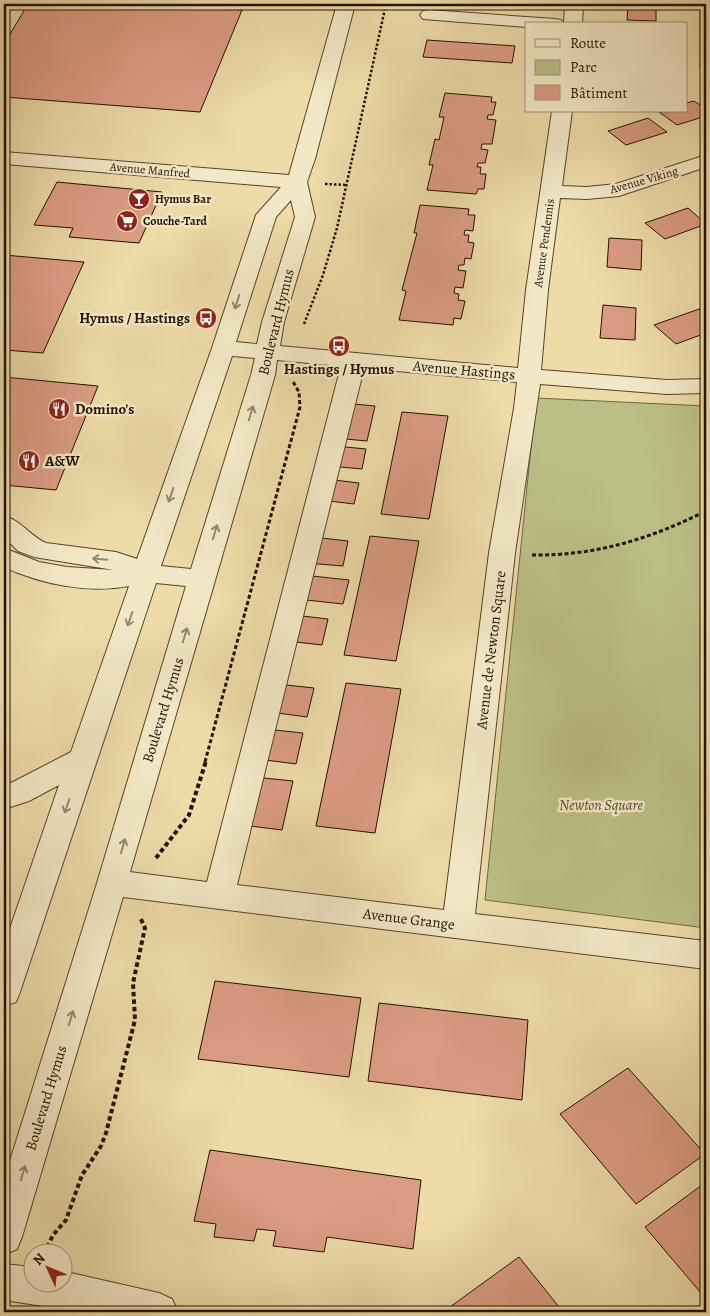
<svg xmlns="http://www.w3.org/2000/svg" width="710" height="1316" font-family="Alegreya,serif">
<rect width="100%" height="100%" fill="#eddba8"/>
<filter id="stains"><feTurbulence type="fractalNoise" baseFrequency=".004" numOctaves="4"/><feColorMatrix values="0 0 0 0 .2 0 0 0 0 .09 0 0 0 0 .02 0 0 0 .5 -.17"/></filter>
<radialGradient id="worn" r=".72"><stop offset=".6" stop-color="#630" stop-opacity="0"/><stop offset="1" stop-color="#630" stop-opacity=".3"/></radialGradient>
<!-- green -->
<path fill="#bbbf85" stroke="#6f6842" d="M700 4H706V67L700 69Z
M536 398 706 406V928L485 900Z"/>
<!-- building -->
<path fill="#db9c84" stroke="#231200" d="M28 4H157L242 10 200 112 4 97V44Z
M628 4H656V21L627 20Z
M427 40 515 46 512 63 423 57Z
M445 93 492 97 491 102H496L493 115H488L487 119 496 120 492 144H482L481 149 488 150 485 163H478L477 167H481L480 174H486L484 189H478L476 194 427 190 433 165H429L435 139 439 140 444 117H439Z
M694 101 706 109V116L677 125 659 112 686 111V103Z
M648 118 667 132 626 145 608 131Z
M57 182 162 192 139 243 69 237 73 228 34 225Z
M420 205 469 209 468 215H475L473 231 465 230 464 235H469L468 242 474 243 471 259 465 258 464 265H459L458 270 466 271 463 288 455 287 454 293 459 294 458 300 465 301 461 319 454 318 453 325 399 320 406 291 402 290 417 233H414Z
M688 208 706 224 665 239 645 223Z
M609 238 642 240 641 270 607 267Z
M4 255 84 262 43 353 4 350Z
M603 305 636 308 635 340 600 338Z
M699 309 706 314V333L676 344 654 325Z
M4 377 98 386 56 490 4 485Z
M343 403 375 406 367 441 335 438Z
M402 412 448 416 429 519 381 514Z
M335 446 366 449 362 469 330 466Z
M326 479 359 483 354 504 320 500Z
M370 536 419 541 396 661 344 655Z
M313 537 348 541 343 566 306 563Z
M303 575 349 580 343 604 297 599Z
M294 615 328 619 322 645 287 641Z
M346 683 401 689 375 833 316 826Z
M277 684 314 688 307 717 270 712Z
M265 729 303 733 296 764 258 759Z
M254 777 293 781 282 830 242 825Z
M215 981 361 998 349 1077 198 1059Z
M379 1003 528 1020 522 1100 368 1081Z
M628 1068 705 1154 636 1204 560 1114Z
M210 1150 421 1180 413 1249 327 1237 324 1252 273 1246 276 1231 257 1229 254 1241 214 1237 216 1224 194 1221Z
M706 1182V1299L645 1227Z
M519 1257 563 1312H443Z"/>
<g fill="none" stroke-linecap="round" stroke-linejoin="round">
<!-- minor casing -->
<g stroke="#56442a" stroke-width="2">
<path id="minor" d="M337 4H355L315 159 307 182 315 217 284 322 280 346 518 368 526 290 552 111H572L562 186 587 187 616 184 706 155V167L619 196 587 199 560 198 548 290 541 370 667 380 706 379V393L667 394 540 384 515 553 475 914 706 941V969L123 897 22 1237 17 1249 4 1255V1180L97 883 186 586 156 583 20 992 16 1002 4 1006V946L59 785 29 801 4 809V785L11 783 71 752 129 586C88 594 41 584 4 567V548L39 562 67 567 114 570 34 557 18 551 4 537V516C22 521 30 536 46 543L116 552 137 559 212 348 256 215 281 187 4 164V152L289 175ZM291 200 295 217 262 322 257 344 236 342 276 217ZM232 356 255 358 251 375 191 569 161 566ZM277 360 341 366 207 882 130 872 275 375ZM364 368 517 382 514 408 489 553 444 910 237 885Z
M565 4H583L582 24H564Z
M429 10 555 19 561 20 564 24H526V27L423 19 420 15 423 11Z
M4 1264 32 1267V1284H62V1271L159 1293 172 1299 178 1312H82L4 1300Z"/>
</g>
<!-- path-far2 -->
<path stroke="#231200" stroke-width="2.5" stroke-dasharray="2.5 2" stroke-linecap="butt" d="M325 184 347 185
M304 324 323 275 337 228 386 4"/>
<!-- path-far1 -->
<path stroke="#231200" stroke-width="3" stroke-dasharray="4 2.5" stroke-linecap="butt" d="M532 555C595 556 650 539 706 511
M205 762 300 407 299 392 292 380"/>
<!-- path -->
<path stroke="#231200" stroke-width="4" stroke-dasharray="4.5 3" stroke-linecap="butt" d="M156 858 189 815 206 761
M44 1254 53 1235 66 1220 82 1175 101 1146 106 1133 135 1020 133 983 145 928 140 917"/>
<!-- minor -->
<use href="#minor" fill="#f3e8c6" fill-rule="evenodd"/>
</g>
<!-- one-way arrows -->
<defs><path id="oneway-shaft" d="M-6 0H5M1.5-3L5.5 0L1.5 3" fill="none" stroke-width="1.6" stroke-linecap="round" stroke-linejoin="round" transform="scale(1.25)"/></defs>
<g stroke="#95886d">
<use href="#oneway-shaft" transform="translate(237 302) rotate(108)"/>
<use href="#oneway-shaft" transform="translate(251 413) rotate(-73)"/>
<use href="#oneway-shaft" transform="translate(171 495) rotate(109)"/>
<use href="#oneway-shaft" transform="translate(215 532) rotate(-73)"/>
<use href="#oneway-shaft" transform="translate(100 559) rotate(-175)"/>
<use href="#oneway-shaft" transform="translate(130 619) rotate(109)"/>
<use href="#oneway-shaft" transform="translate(185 635) rotate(-73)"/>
<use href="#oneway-shaft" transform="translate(67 806) rotate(109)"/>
<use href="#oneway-shaft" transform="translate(123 846) rotate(-74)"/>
<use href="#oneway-shaft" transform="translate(71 1018) rotate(-73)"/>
<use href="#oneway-shaft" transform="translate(23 1173) rotate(-73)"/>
</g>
<!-- icons -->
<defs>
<g id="bar-disc" transform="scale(1.125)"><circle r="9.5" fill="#8f2418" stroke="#f3e8c6"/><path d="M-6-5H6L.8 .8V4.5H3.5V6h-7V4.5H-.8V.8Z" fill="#fff"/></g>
<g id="supermarket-disc" transform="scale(1.125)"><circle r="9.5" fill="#8f2418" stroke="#f3e8c6"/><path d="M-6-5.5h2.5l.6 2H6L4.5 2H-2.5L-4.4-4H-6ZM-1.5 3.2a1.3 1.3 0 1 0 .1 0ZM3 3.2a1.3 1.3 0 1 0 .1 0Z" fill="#fff"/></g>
<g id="bus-disc" transform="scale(1.125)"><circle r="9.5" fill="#8f2418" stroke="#f3e8c6"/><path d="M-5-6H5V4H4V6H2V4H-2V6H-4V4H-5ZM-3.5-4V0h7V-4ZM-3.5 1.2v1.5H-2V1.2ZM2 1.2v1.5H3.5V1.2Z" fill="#fff"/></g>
<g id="restaurant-disc" transform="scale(1.125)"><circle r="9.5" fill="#8f2418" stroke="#f3e8c6"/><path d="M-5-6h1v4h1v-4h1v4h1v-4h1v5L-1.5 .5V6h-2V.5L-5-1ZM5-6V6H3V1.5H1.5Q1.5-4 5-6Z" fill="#fff"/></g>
</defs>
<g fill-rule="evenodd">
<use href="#bar-disc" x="139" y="199"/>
<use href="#supermarket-disc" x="127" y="221"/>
<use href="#bus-disc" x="206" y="318"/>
<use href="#bus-disc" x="339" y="346"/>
<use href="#restaurant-disc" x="59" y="409"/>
<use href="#restaurant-disc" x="29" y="461"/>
</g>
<g text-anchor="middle" stroke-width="5" stroke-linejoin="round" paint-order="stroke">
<!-- far-street labels -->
<g font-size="12" fill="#231200" stroke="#f3e8c6">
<text transform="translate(150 170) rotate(5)" y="4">Avenue Manfred</text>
<text transform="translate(644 180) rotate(-16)" y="4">Avenue Viking</text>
<text transform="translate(544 243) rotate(-82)" y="4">Avenue Pendennis</text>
</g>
<!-- far-poi labels -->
<g font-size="12" font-weight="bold" fill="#231200" stroke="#f3e8c6" text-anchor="start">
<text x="155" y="203">Hymus Bar</text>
<text x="143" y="225">Couche-Tard</text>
</g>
<!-- poi labels -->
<g font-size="15" font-weight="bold" fill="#231200" stroke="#f3e8c6" text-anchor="start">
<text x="190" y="323" text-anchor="end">Hymus / Hastings</text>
<text x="339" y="374" text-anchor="middle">Hastings / Hymus</text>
<text x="75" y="414">Domino's</text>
<text x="45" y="466">A&amp;W</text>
</g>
<!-- street labels -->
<g font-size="15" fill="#231200" stroke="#f3e8c6">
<text transform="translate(276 322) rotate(-76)" y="5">Boulevard Hymus</text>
<text transform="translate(464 370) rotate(5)" y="5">Avenue Hastings</text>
<text transform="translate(491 650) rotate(-83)" y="5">Avenue de Newton Square</text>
<text transform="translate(163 710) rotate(-73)" y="5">Boulevard Hymus</text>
<text transform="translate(409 919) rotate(7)" y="5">Avenue Grange</text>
<text transform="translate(46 1098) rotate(-73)" y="5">Boulevard Hymus</text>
</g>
<!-- park labels -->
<g font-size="15" font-style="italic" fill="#584f2f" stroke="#f3e8c6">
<text x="601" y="810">Newton Square</text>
</g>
</g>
<!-- margin -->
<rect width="710" height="1316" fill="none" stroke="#eddba8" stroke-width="20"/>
<rect x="5" y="5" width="700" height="1306" fill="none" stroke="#231200" stroke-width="2.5"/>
<rect x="10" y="10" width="690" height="1296" fill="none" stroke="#231200"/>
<!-- legend -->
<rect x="525" y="22" width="162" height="90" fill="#f3e8c6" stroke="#a09277"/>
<rect x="535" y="39" width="25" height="8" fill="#f3e8c6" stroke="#a09277"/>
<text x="570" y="48" font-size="15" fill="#231200">Route</text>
<rect x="535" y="60" width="25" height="15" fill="#bbbf85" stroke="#a09277"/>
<text x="570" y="72" font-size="15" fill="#231200">Parc</text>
<rect x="535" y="85" width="25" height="15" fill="#db9c84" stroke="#a09277"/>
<text x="570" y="98" font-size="15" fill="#231200">Bâtiment</text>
<!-- north arrow -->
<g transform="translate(48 1268) rotate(314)"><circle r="24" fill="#f3e8c6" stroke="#a09277"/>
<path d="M0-4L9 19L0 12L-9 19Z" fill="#8f2418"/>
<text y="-8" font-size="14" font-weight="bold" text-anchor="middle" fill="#231200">N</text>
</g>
<rect width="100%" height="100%" filter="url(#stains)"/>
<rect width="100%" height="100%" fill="url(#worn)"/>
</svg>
